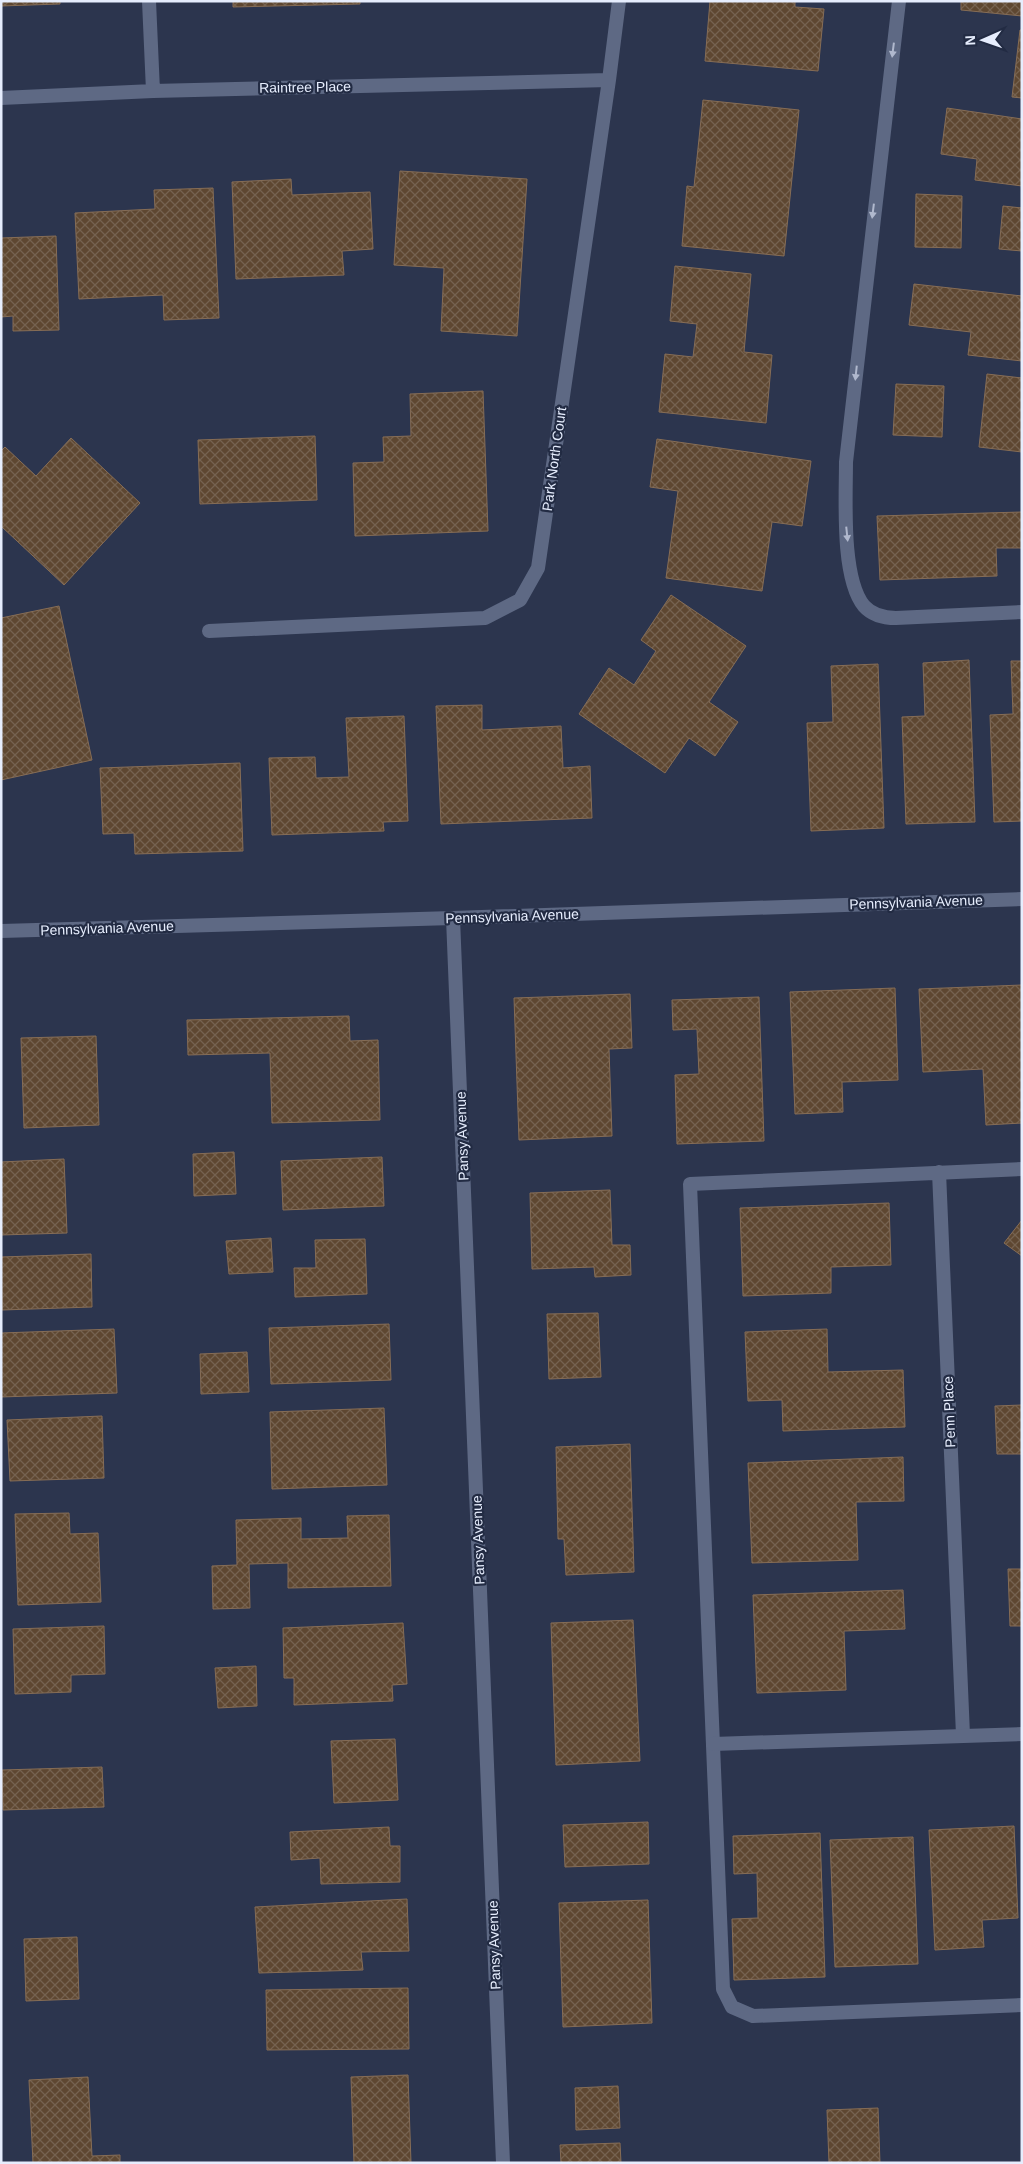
<svg xmlns="http://www.w3.org/2000/svg" width="1023" height="2164" font-family="Helvetica,sans-serif">
<defs>
<pattern id="building-cross-hatch" width="8" height="8" patternUnits="userSpaceOnUse" patternTransform="scale(1.25)"><rect width="8" height="8" fill="#5e4731"/><path d="M0 0l8 8M0 8l8-8" fill="none" stroke="#756250"/></pattern>
</defs>
<rect width="100%" height="100%" fill="#2c354e"/>
<!-- building -->
<path fill="url(#building-cross-hatch)" stroke="#866d56" d="M1 1H60V4L1 6Z
M233 1H360V4L233 7Z
M710 1H795V7L824 9 818 71 705 61Z
M961 1H1022V16L961 10Z
M1020 30H1022V98L1012 97Z
M703 100 799 110 784 256 682 246 687 186 694 187Z
M947 108 1022 119V186L975 180 977 159 941 154Z
M400 171 527 179 517 336 441 331 444 268 394 265Z
M291 179 292 195 370 192 373 249 342 251 344 275 236 279 232 182Z
M213 188 219 318 164 320 163 295 79 299 75 213 155 209 154 190Z
M916 194 962 196 961 248 915 247Z
M1003 206 1022 208V251L999 249Z
M56 236 59 330 13 331V316L1 317V238Z
M675 266 751 274 744 352 772 355 766 423 659 412 665 354 693 357 697 324 670 321Z
M914 284 1022 296V361L968 355 971 332 909 325Z
M987 374 1022 378V452L979 447Z
M896 384 944 386 942 437 893 435Z
M483 391 488 531 355 536 353 463 384 462 383 437 411 436 410 394Z
M315 436 317 500 200 504 198 440Z
M71 438 140 503 64 585 1 526V451L5 447 36 476Z
M657 439 811 461 802 526 772 522 762 591 666 578 678 491 650 487Z
M1022 512V548H996L997 576 880 580 877 516Z
M671 595 746 646 709 702 738 722 715 756 689 738 665 773 579 714 609 668 634 685 656 651 641 640Z
M59 606 92 760 1 780V618Z
M969 660 975 822 906 824 902 717 925 716 923 663Z
M1011 661H1022V821L994 822 990 715 1013 714Z
M878 664 884 828 811 831 807 723 833 722 831 666Z
M482 705V730L561 726 563 768 590 766 592 818 441 824 436 706Z
M404 716 408 821 383 822 384 831 272 835 269 758 315 757 316 778 349 777 346 718Z
M240 763 243 851 135 854 134 833 103 834 100 768Z
M1022 985V1123L986 1125 983 1069 923 1072 919 989Z
M895 988 898 1080 842 1082 843 1112 795 1114 790 992Z
M630 994 632 1048 609 1049 612 1136 519 1140 514 998Z
M759 997 764 1141 677 1144 675 1075 699 1074 697 1029 673 1030 672 1000Z
M349 1016 350 1041 378 1040 380 1120 272 1123 270 1053 188 1055 187 1020Z
M96 1036 99 1125 24 1128 21 1038Z
M234 1152 236 1194 194 1196 193 1154Z
M382 1157 384 1206 283 1210 281 1161Z
M64 1159 67 1233 1 1235V1162Z
M610 1190 612 1245H630L631 1275 595 1277 594 1267 532 1269 530 1193Z
M889 1203 891 1265 831 1267V1293L743 1296 740 1208Z
M1022 1220V1256L1004 1243Z
M271 1238 273 1272 229 1274 226 1241Z
M365 1239 367 1294 295 1297 294 1268H316L315 1240Z
M91 1254 92 1307 2 1310 1 1257Z
M598 1313 601 1377 549 1379 547 1314Z
M389 1324 391 1380 271 1384 269 1328Z
M114 1329 117 1393 1 1397V1333Z
M827 1329 828 1372 903 1370 905 1427 783 1431 782 1400 748 1401 745 1332Z
M247 1352 249 1392 201 1394 200 1354Z
M1022 1405V1454H997L995 1406Z
M384 1408 387 1485 272 1489 270 1412Z
M102 1416 104 1478 10 1481 7 1420Z
M630 1444 634 1572 566 1575 564 1539H558L556 1447Z
M903 1457 904 1501 856 1502 858 1560 752 1563 748 1463Z
M69 1513 70 1534 98 1533 101 1602 18 1605 15 1514Z
M389 1515 391 1586 288 1588V1563L249 1564 250 1608 213 1609 212 1566 237 1565 236 1520 301 1518V1539L348 1538 347 1516Z
M1008 1569H1022V1626H1010Z
M903 1590 905 1629 844 1631 846 1690 757 1693 753 1595Z
M633 1620 640 1761 556 1765 551 1623Z
M403 1623 407 1684 392 1685 393 1701 294 1705V1678H284L283 1628Z
M104 1626 105 1674 71 1675V1692L15 1694 13 1629Z
M256 1666 257 1706 218 1708 215 1668Z
M395 1739 398 1800 334 1803 331 1741Z
M102 1767 104 1807 3 1810 2 1770Z
M648 1822 649 1864 565 1867 563 1825Z
M1014 1826 1018 1918 982 1920 984 1947 935 1950 929 1830Z
M389 1827 390 1846H400V1882L321 1884 320 1858 291 1860 290 1832Z
M820 1833 825 1977 734 1980 732 1919 758 1918 757 1873 734 1874 733 1836Z
M913 1837 918 1964 835 1967 830 1840Z
M407 1899 409 1951 361 1952 363 1970 259 1973 255 1907Z
M648 1900 652 2023 563 2027 559 1903Z
M77 1937 79 1999 26 2001 24 1939Z
M408 1988 409 2049 267 2050 266 1990Z
M408 2075 411 2163H354L351 2077Z
M88 2077 92 2156 120 2155V2163H33L29 2080Z
M618 2086 620 2128 576 2130 575 2088Z
M878 2108 880 2163H829L827 2110Z
M620 2143 621 2163H561L560 2145Z"/>
<g fill="none" stroke-linecap="round" stroke-linejoin="round">
<!-- service -->
<path stroke="#5e6984" stroke-width="14" d="M899 1 846 462C846 498 841 578 864 606 872 615 885 618 896 618L1022 612
M1022 1169 690 1184 723 1989 732 2007 753 2016 1022 2005
M939 1172 963 1735"/>
<!-- minor -->
<path stroke="#5e6984" stroke-width="14" d="M149 1 153 91
M1 98 153 91 609 80
M209 631 485 618 520 600 538 568 609 80 619 1
M453 918 503 2163
M713 1744 1022 1734"/>
<!-- tertiary -->
<path stroke="#5e6984" stroke-width="14" d="M1 931 453 918 1022 899"/>
</g>
<!-- one-way arrows -->
<defs><path id="oneway-solid" d="M-6-.8H1V-3.2L6.5 0L1 3.2V.8H-6Z" transform="scale(1.25)"/></defs>
<g fill="#b0b8cd">
<use href="#oneway-solid" transform="translate(893 50) rotate(97)"/>
<use href="#oneway-solid" transform="translate(873 211) rotate(97)"/>
<use href="#oneway-solid" transform="translate(856 373) rotate(96)"/>
<use href="#oneway-solid" transform="translate(847 534) rotate(84)"/>
</g>
<g text-anchor="middle" stroke-width="4.5" stroke-linejoin="round" paint-order="stroke">
<!-- street labels -->
<g font-size="14" fill="#e6edfd" stroke="#222b43">
<text transform="translate(305 87) rotate(-1)" y="5">Raintree Place</text>
<text transform="translate(554 459) rotate(-82)" y="5">Park North Court</text>
<text transform="translate(916 902) rotate(-2)" y="5">Pennsylvania Avenue</text>
<text transform="translate(512 916) rotate(-2)" y="5">Pennsylvania Avenue</text>
<text transform="translate(107 928) rotate(-2)" y="5">Pennsylvania Avenue</text>
<text transform="translate(462 1136) rotate(-92)" y="5">Pansy Avenue</text>
<text transform="translate(949 1412) rotate(-92)" y="5">Penn Place</text>
<text transform="translate(478 1540) rotate(-92)" y="5">Pansy Avenue</text>
<text transform="translate(494 1945) rotate(-92)" y="5">Pansy Avenue</text>
</g>
</g>
<!-- border -->
<rect width="1023" height="2164" fill="none" stroke="#e6edfd" stroke-width="5"/>
<!-- north arrow -->
<g transform="translate(983 40) rotate(268)" stroke="#222b43" stroke-width="4" paint-order="stroke">
<path d="M0-4L9 19L0 12L-9 19Z" fill="#e6edfd"/>
<text y="-8" font-size="14" font-weight="bold" text-anchor="middle" fill="#e6edfd">N</text>
</g>
</svg>
